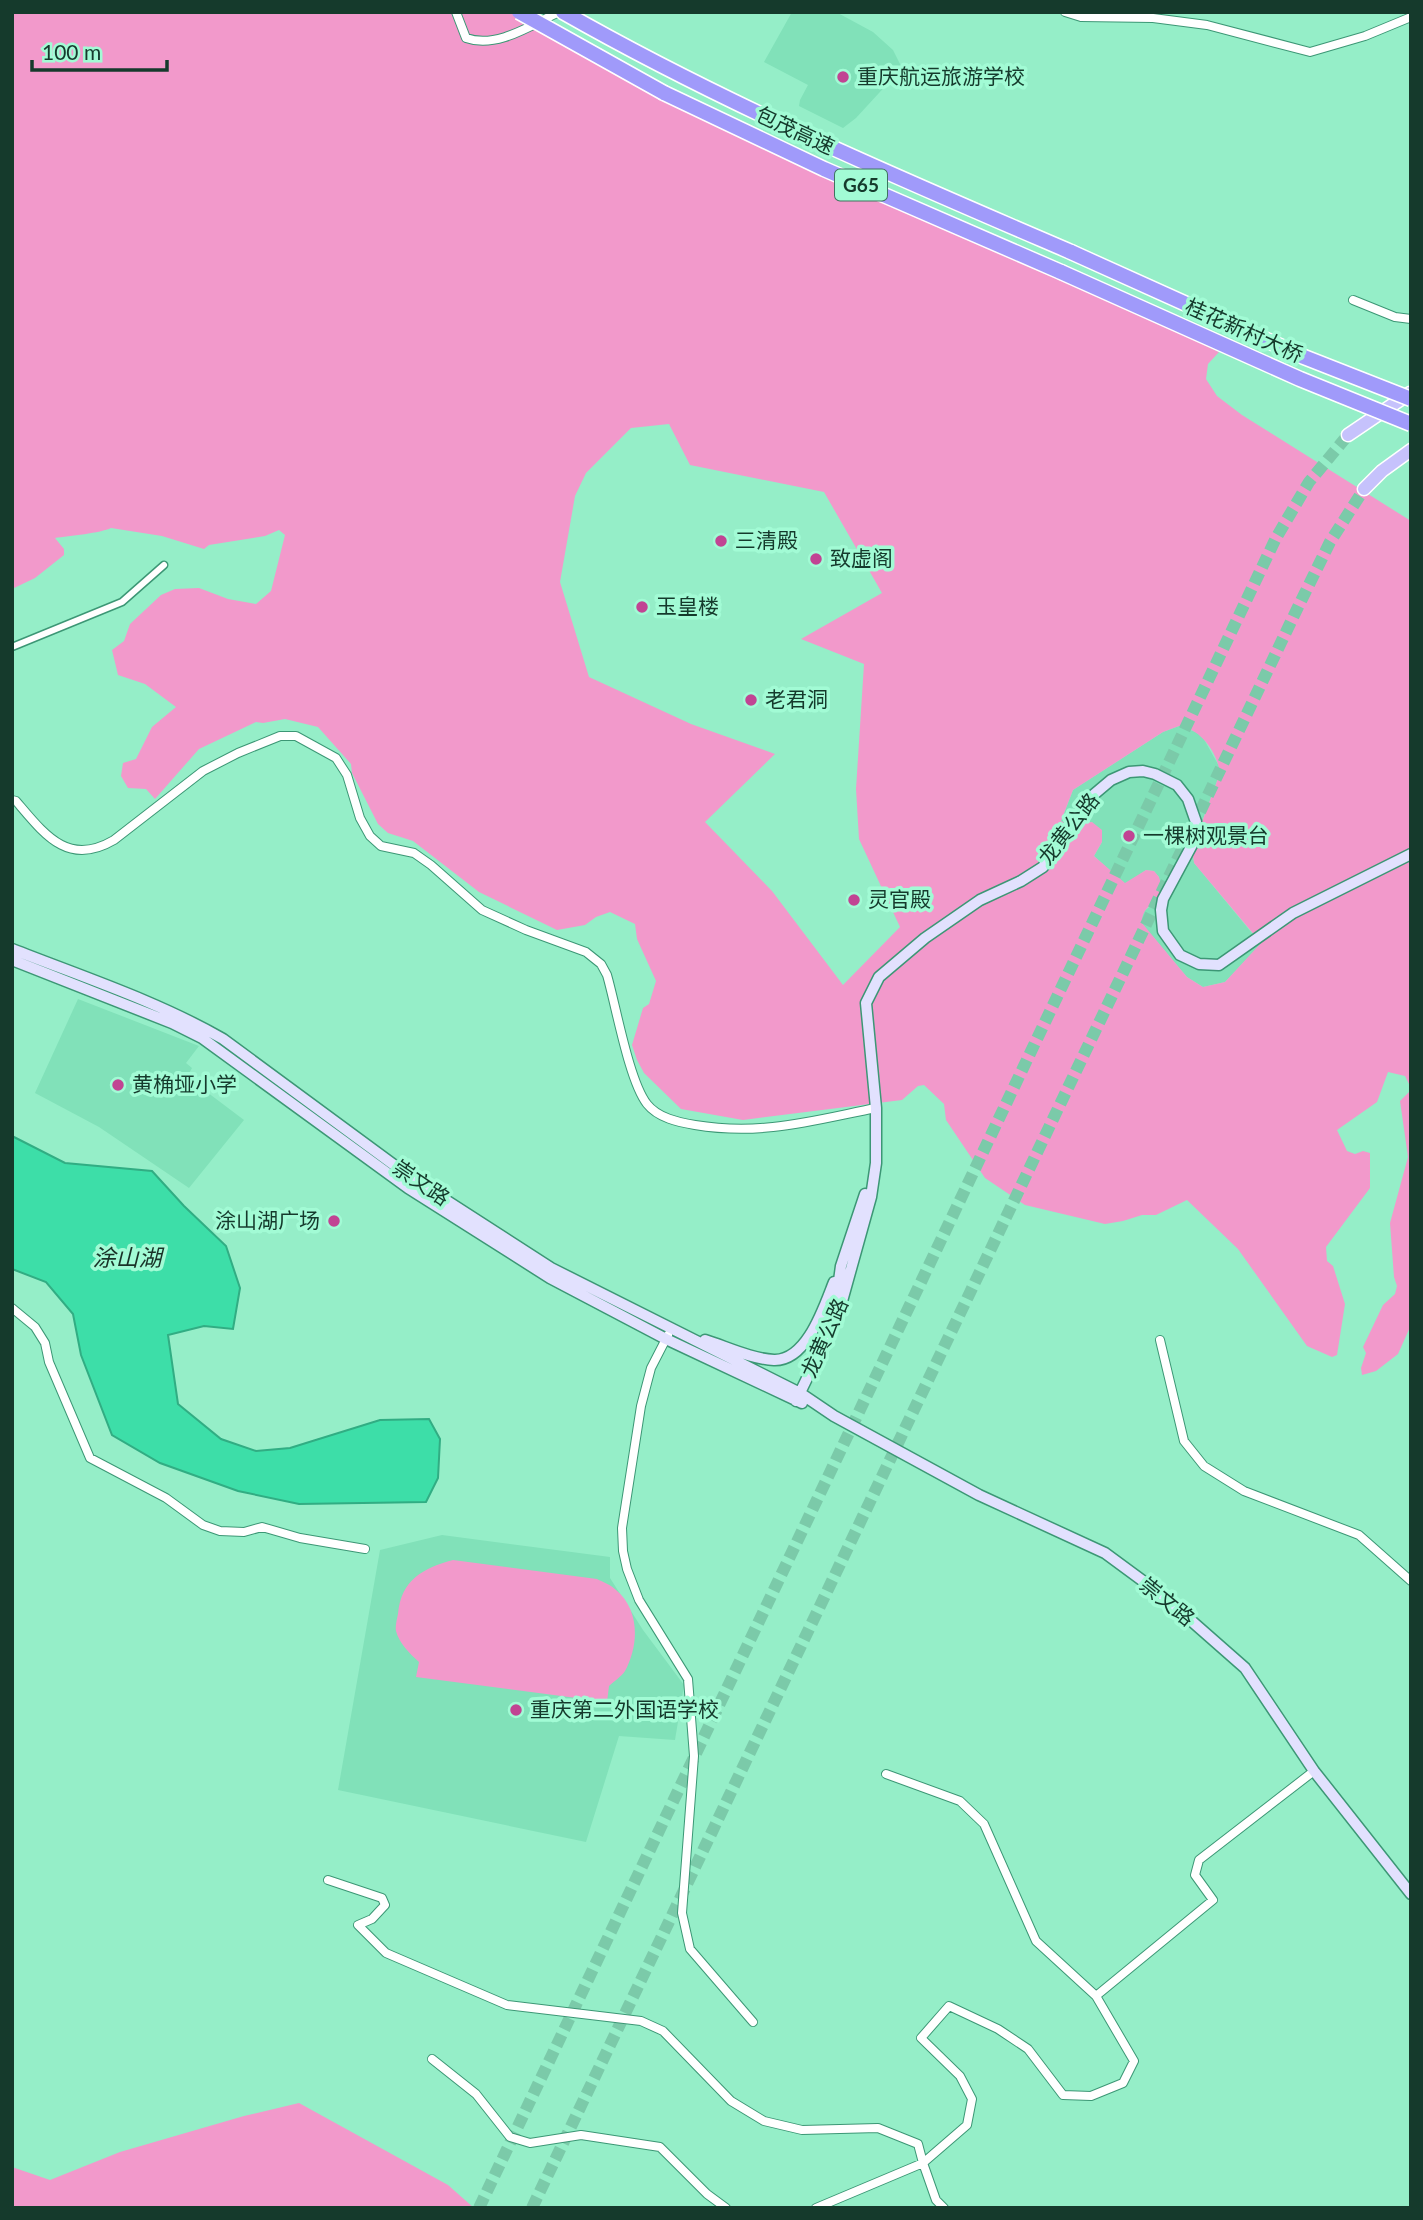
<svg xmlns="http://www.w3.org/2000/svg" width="1423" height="2220" font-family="Lato,'Noto Sans SC',sans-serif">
<rect width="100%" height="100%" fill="#95eec8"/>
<!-- built -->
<path fill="#81e1b9" d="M792 12H836L873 32 893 50 902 68 856 118 843 128 799 106 800 100 808 85 764 62Z
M1179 726 1201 734 1219 766 1220 773 1192 849 1194 863 1261 944 1225 982 1203 987 1187 977 1141 923 1142 913 1158 900 1159 877 1154 871 1146 870 1125 884 1094 856 1102 842 1092 822 1066 824 1061 821 1073 790 1163 732Z
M78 999 199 1046 186 1063 192 1068 187 1077 244 1120 189 1188 99 1127 35 1093Z
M442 1535 610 1557V1578L643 1630 684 1685 675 1740 619 1736 586 1842 338 1790 380 1550Z"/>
<!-- green -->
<path fill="#f299cb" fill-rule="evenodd" d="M12 12H519L686 107 1012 252 1219 352 1208 364 1206 379 1217 396 1242 415 1411 521V1088L1405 1076 1388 1072 1377 1102 1337 1130 1347 1151 1355 1154 1363 1151 1370 1153V1188L1326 1247 1327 1261 1333 1266 1345 1304 1337 1355 1332 1357 1307 1346 1238 1249 1187 1200 1156 1215H1142L1123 1221 1105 1224 1025 1205 985 1178 946 1120 944 1104 924 1085 918 1086 902 1100 743 1120 681 1109 644 1073 637 1060 632 1045 643 1008 649 1004 656 981 637 939 635 924 610 912 596 917 585 925 557 930 479 892 413 841 388 833 378 824 352 773 351 764 318 727 285 719 263 723 256 722 199 749 155 799 146 789 128 788 121 776 123 763 136 759 152 727 176 707 145 684 118 675 112 650 124 641 130 624 161 595 175 589 199 588 228 599 256 604 271 591 285 535 279 530 265 536 209 545 204 549 162 536 111 528C101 533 69 536 55 538L64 549V555L35 578 12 589ZM669 424 690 465 824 492 882 593 801 639 864 664 856 789 859 839 900 927 843 985 772 891 705 822 775 754 691 724 589 677 560 582 575 496 586 473 631 428ZM1179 726C1201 729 1217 752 1220 773L1192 849 1194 863 1261 943 1225 982 1203 987 1187 977 1142 923C1142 908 1152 903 1165 898L1159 877 1154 871 1146 870 1125 883 1094 856 1102 842V830L1092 822 1067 824 1061 821 1073 790 1163 732Z
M1411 1090V1325L1398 1354 1376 1371 1362 1375 1361 1368 1366 1353 1363 1347 1383 1305 1395 1294 1397 1286 1394 1277 1390 1223 1408 1157 1400 1101Z
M453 1560 597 1579C603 1582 611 1585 616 1590 640 1610 639 1645 625 1671 621 1677 614 1681 609 1686L607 1702 416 1677 419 1662C410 1654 399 1643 396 1631 395 1626 397 1619 398 1614 401 1580 423 1568 453 1560Z
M299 2103 448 2185 474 2208H12V2167L50 2180 120 2152 244 2116Z"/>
<!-- water -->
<path fill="#3ddea8" stroke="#31ad83" stroke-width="2" d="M12 1136 65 1163 152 1171 184 1206 226 1246 240 1288 233 1329 204 1326 168 1335 178 1404 221 1439 256 1451 290 1448 380 1420 429 1419 440 1439 438 1478 426 1502 299 1504 238 1491 160 1463 112 1435 81 1355 73 1314 46 1282 12 1269Z"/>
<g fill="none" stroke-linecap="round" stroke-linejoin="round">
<!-- primary-tunnel -->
<path stroke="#7bcaa9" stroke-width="12" stroke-dasharray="12 6" stroke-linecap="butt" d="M479 2208 1276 538 1309 482 1348 435
M532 2208 1298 607 1330 542 1364 489"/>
<!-- pedestrian casing -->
<g stroke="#3c9775" stroke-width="9">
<path id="pedestrian" d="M12 647 122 602 164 565"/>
</g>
<!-- minor casing -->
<g stroke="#3c9775" stroke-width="10">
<path id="minor" d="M456 12 466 38C497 49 531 25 559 12
M1065 12 1081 17 1153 18 1207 25 1310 52 1365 36 1411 17
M1353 300 1395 317 1411 319
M12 800 16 801C45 835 68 867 114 840L203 771 238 753 280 736H296L336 758 347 775 360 818 370 836 381 846 414 853 431 865 482 910 526 930 586 952 601 964 607 975C616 1006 629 1081 647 1104 658 1118 678 1122 695 1125 761 1136 811 1121 876 1108
M12 1308 35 1327 45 1343 49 1362 90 1458 166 1498 203 1525 220 1531 244 1532 262 1527 300 1538 365 1549
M668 1335 651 1368 641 1406 622 1528 623 1551 627 1569 639 1600 688 1679 694 1756 682 1913 690 1949 753 2022
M1160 1340 1184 1441 1204 1466 1244 1491 1359 1535 1411 1581
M886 1774 960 1801 984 1824 1036 1941 1096 1996 1134 2061 1123 2083 1091 2096 1063 2095 1028 2049 998 2029 949 2006 921 2038 960 2076 972 2099 967 2125 923 2163 936 2200 944 2208
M328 1880 382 1898 385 1905 372 1919 358 1925 386 1953 507 2005 641 2021 663 2031 731 2101 764 2121 802 2130 878 2128 918 2144 923 2163 816 2208
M1096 1996 1213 1900 1195 1875 1199 1860 1314 1771
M432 2059 476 2094 510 2137 530 2143 581 2135 660 2147 707 2194 726 2208"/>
</g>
<!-- secondary casing -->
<g stroke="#3c9775" stroke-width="13">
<path id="secondary" d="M12 949C83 977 157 1001 223 1039L413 1179 551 1268 800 1393 834 1416 979 1495 1105 1553 1162 1595 1245 1668 1314 1771 1411 1894
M12 960 172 1023 202 1038 408 1188 550 1278 666 1339 802 1403
M835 1310 841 1266 865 1194
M705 1340C727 1347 752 1359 774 1360 807 1361 824 1307 834 1282
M796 1401 839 1312 871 1197 876 1163V1108L866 1003 879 977 925 938 980 900 1021 881 1043 867 1067 829 1092 796 1111 780 1129 772 1143 771 1155 774 1177 785 1188 799 1196 822 1192 845 1163 899 1161 910 1163 931 1180 955 1199 964 1219 965 1293 913 1411 854"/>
</g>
<!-- primary casing -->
<g stroke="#fff" stroke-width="15">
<path id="primary" d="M1348 435 1410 393
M1364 489 1382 471 1411 450"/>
</g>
<!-- motorway casing -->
<g stroke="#fff" stroke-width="17">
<path id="motorway" d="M563 12C726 105 899 178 1071 252
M664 93 824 169 1061 272"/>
</g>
<!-- pedestrian -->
<use href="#pedestrian" stroke="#fff" stroke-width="6"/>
<!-- minor -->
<use href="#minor" stroke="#fff" stroke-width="8"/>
<!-- secondary -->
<use href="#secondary" stroke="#e2e1fe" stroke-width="10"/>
<!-- primary -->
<use href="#primary" stroke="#c6c2fc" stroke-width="12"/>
<!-- motorway -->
<use href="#motorway" stroke="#a09afa" stroke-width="14"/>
<!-- motorway-bridge casing -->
<g stroke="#fff" stroke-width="17" stroke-linecap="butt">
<path id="motorway-bridge" d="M519 12 664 93
M1071 252 1304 357 1411 399
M1061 272 1300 379 1411 424"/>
</g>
<!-- motorway-bridge -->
<use href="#motorway-bridge" stroke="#a09afa" stroke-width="14"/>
</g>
<!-- markers -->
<g fill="#c14493" stroke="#a2fbd5" stroke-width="2.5">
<circle cx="843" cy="77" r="7"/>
<circle cx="721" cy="541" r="7"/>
<circle cx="816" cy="559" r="7"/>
<circle cx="642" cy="607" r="7"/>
<circle cx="751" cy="700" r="7"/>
<circle cx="1129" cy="836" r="7"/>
<circle cx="854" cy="900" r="7"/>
<circle cx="118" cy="1085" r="7"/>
<circle cx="334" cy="1221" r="7"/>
<circle cx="516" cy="1710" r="7"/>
</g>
<g text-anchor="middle" stroke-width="7" stroke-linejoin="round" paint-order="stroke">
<!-- shield labels -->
<rect fill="#a2fbd5" stroke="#3f745f" stroke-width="2" x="835" y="169.5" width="52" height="31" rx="5"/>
<g font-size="19" font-weight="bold" fill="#153a2c">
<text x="861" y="192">G65</text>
</g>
<!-- poi labels -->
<g font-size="21" fill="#153a2c" stroke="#a2fbd5" text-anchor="start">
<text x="857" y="84">重庆航运旅游学校</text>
<text x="735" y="548">三清殿</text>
<text x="830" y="566">致虚阁</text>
<text x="656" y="614">玉皇楼</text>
<text x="765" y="707">老君洞</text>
<text x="1143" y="843">一棵树观景台</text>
<text x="868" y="907">灵官殿</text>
<text x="132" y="1092">黄桷垭小学</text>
<text x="320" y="1228" text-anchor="end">涂山湖广场</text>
<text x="530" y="1717">重庆第二外国语学校</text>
</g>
<!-- street labels -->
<g font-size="21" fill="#153a2c" stroke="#a2fbd5">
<text transform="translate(795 131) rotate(25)" y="7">包茂高速</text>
<text transform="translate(1244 331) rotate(24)" y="7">桂花新村大桥</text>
<text transform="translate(1069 829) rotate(-52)" y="7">龙黄公路</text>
<text transform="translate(421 1183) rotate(34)" y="7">崇文路</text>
<text transform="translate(825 1338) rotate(-66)" y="7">龙黄公路</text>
<text transform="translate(1167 1602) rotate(39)" y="7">崇文路</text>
</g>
<!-- water labels -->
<g font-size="23" font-style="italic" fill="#193227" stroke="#a2fbd5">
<text x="127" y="1266">涂山湖</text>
</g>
</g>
<!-- border -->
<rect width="1423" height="2220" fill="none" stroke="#153a2c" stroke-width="28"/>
<!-- scale -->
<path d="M32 60v10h135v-10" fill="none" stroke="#153a2c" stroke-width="3.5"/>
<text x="42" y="60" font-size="21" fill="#153a2c" stroke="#a2fbd5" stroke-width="5" paint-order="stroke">100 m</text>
</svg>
